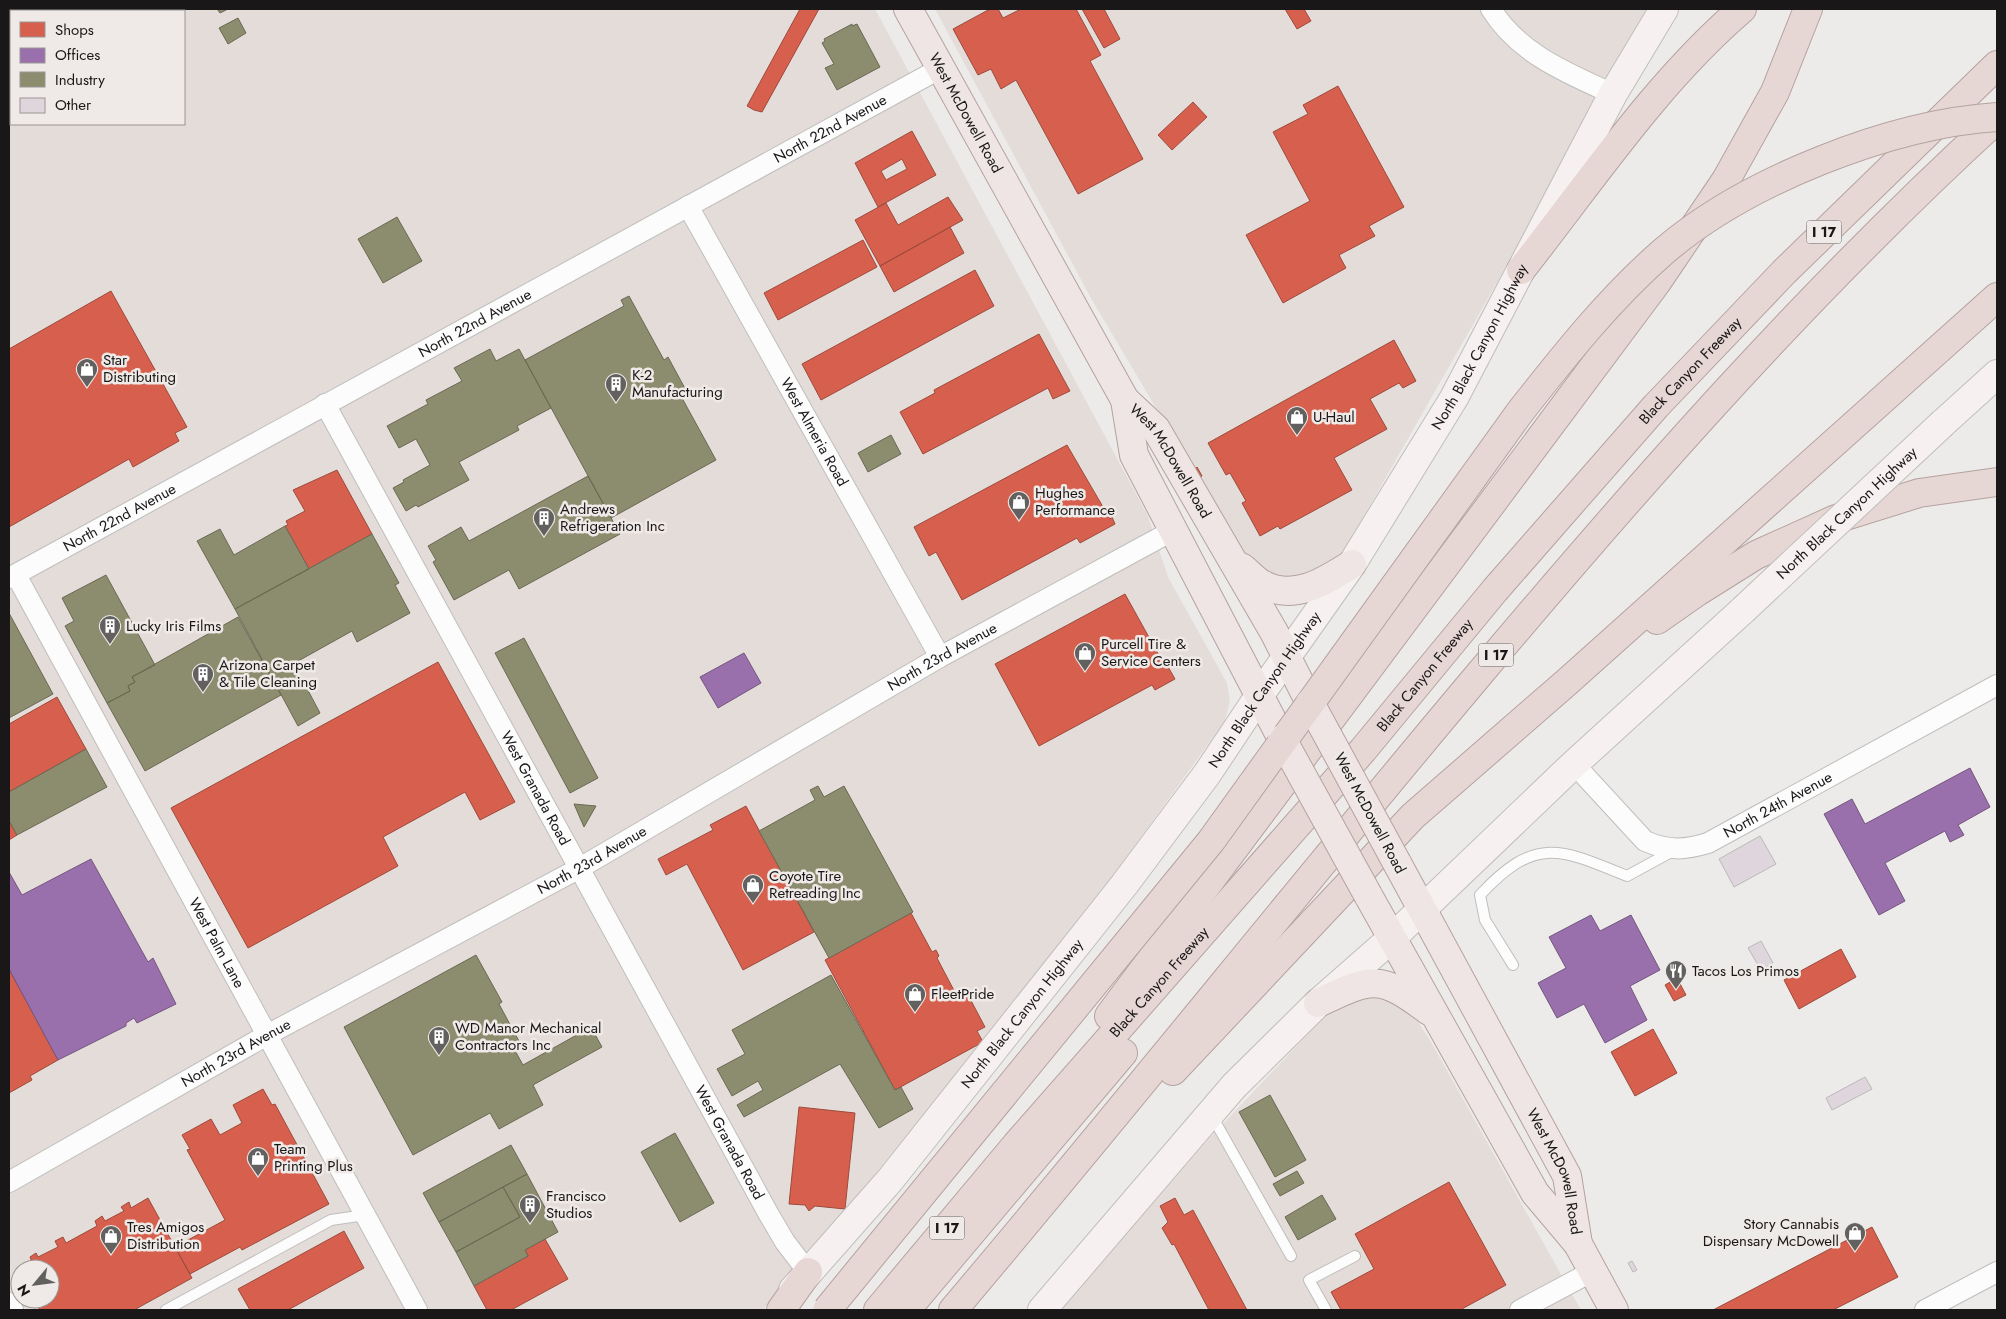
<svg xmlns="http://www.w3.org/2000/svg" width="2006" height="1319" font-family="Jost,sans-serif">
<rect width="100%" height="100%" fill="#edebe9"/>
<!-- built -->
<path fill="#e4dcd8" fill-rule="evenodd" d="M9 9H875L1148 516 1168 577 1227 683 1230 700 1225 721 1051 961 763 1310H9ZM11 11H184V124H11ZM20 1269H50V1299H20Z
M935 9H1653L1345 549 1333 563 1307 578H1274L1245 558 1092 300Z
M1356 998H1376L1389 1001 1405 1009 1418 1022 1431 1042 1581 1310H1060L1209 1139 1322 1019 1342 1003Z"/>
<!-- shops -->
<path fill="#d6604d" stroke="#9d4a3d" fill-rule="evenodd" d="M800 9H819L762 112 754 110 747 106Z
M990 9H998L1003 18 1021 9H1076L1101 55 1090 61 1143 159 1078 194 1016 80 1001 89 991 69 978 75 953 29Z
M1082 9H1104L1120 39 1104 48Z
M1285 9H1304L1311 21 1297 29Z
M9 40 11 45V101L9 102Z
M1338 86 1404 207 1369 226 1375 236 1339 255 1346 268 1283 303 1246 235 1310 201 1273 132 1308 114 1303 105Z
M1193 102 1207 117 1172 150 1158 135Z
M912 131 936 175 878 207 855 163ZM902 159 907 169 886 180 881 171Z
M948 197 963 220 880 266 855 220 886 203 898 225Z
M950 227 964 253 894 292 880 266Z
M863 240 877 267 778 320 764 293Z
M975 270 994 306 821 400 802 364Z
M111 291 187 427 175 433 179 441 133 467 129 459 9 527V349Z
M1039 334 1070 391 1053 399 1048 388 923 454 900 412 935 393 934 390Z
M1394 340 1416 381 1403 388 1399 383 1370 399 1387 429 1334 458 1352 490 1280 529 1278 526 1260 536 1242 503 1246 501 1230 473 1226 475 1208 443Z
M1067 445 1110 519 1112 517 1115 524 1080 543 1077 538 962 600 936 552 929 556 914 527Z
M1197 467 1202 476 1200 477 1195 469Z
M337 470 372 534 309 569 285 526 288 525 286 521 305 511 293 490Z
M1125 594 1161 659 1163 658 1175 679 1155 690 1152 685 1039 746 995 664Z
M438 662 515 802 480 820 465 792 383 837 398 866 248 948 171 808Z
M57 697 86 749 9 792V724Z
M746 806 814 932 743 970 687 864 666 875 658 859 713 830 710 825Z
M9 821 17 835 9 840Z
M911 913 932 952 936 950 939 956 937 958 959 1000 968 995 985 1027 977 1031 983 1042 895 1090 825 960Z
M1841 949 1856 977 1799 1009 1784 980Z
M9 969 58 1060 30 1076 32 1080 9 1093Z
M1677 978 1686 995 1674 1001 1665 985Z
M1653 1029 1677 1073 1635 1096 1611 1052Z
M263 1089 272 1105 275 1104 329 1204 242 1250 240 1247 190 1274 175 1247 225 1220 187 1150 190 1149 182 1135 211 1119 220 1135 242 1123 233 1105Z
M799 1107 855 1113 845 1209 815 1206 809 1211 805 1205 789 1204Z
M1449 1182 1506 1285 1460 1310H1341L1331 1292 1374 1269 1355 1234Z
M148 1198 192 1278 134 1310H40L33 1299H50V1269H20V1275L17 1270 32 1262 30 1257 36 1253 38 1257 58 1247 55 1241 63 1237 66 1243 97 1226 95 1221 102 1216 105 1221 124 1211 121 1207 129 1202 131 1208Z
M1175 1198 1184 1215 1193 1210 1247 1310H1209L1174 1244 1172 1245 1162 1228 1168 1222 1160 1206Z
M1872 1227 1898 1277 1833 1310H1713Z
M344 1231 364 1268 288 1310H250L238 1289Z
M545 1239 568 1279 511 1310H487L474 1286 528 1256 525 1250Z"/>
<!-- offices -->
<path fill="#9970ab" stroke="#73557f" d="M744 653 761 683 718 708 700 677Z
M1970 768 1990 807 1958 825 1964 835 1950 842 1945 831 1885 863 1905 901 1879 915 1824 814 1852 799 1865 824Z
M91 859 148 962 153 958 176 1004 137 1023 134 1018 126 1023V1026L58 1060 9 969V872L22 895Z
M1591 915 1600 931 1631 915 1660 970 1630 986 1647 1020 1605 1043 1584 1004 1557 1018 1538 983 1566 968 1549 937Z"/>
<!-- industry -->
<path fill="#8c8c6e" stroke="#6a6954" d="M217 9H228L220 13Z
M238 18 246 33 228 44 219 28Z
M852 24V26L857 24 880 67 837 90 825 68 834 64 822 43 825 41 824 39Z
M397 217 422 261 383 283 358 239Z
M629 296 664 360 668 357 688 394 682 398 716 460 611 518 525 360 624 306 621 300Z
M490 349 496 361 519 349 551 408 517 426 519 430 459 462 469 480 418 507 416 505 406 511 393 488 404 482 403 480 430 465 416 439 399 448 387 426 428 404 426 400 462 381 454 368Z
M891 435 901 454 868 472 858 453Z
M588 476 620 534 519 589 509 570 454 600 433 562 436 560 428 546 461 527 469 541Z
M285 526 309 569 235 609 197 541 220 529 234 555Z
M372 534 399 583 395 585 410 613 357 642 352 631 291 665 300 683 303 681 320 713 298 726 235 609Z
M106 575 155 665 132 677 135 682 128 686 130 691 107 703 65 626 74 621 62 598Z
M9 613 53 694 9 718Z
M238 617 281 695 145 771 107 703 130 691 128 686 135 682 132 677Z
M524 638 598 778 570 793 495 653Z
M86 749 107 787 17 835 9 821V792Z
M818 786 824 797 844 786 913 912 829 958 759 831 815 800 810 790Z
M574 804 596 806 584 827Z
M476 955 502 1002 499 1004 520 1043 513 1047 523 1065 591 1027 602 1047 533 1085 543 1105 499 1129 490 1113 413 1155 344 1027Z
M831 975 895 1090 901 1087 913 1109 879 1128 840 1064 744 1117 737 1105 763 1090 758 1081 732 1096 717 1069 745 1054 732 1030Z
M1270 1095 1306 1160 1275 1177 1239 1112Z
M675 1133 714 1203 680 1222 641 1152Z
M511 1145 527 1174 439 1222 423 1193Z
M1297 1171 1304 1183 1280 1196 1273 1184Z
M527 1174 558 1232 525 1250 528 1256 474 1286 456 1252 520 1217 503 1187Z
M503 1187 520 1217 456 1252 439 1222Z
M1322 1195 1336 1219 1298 1240 1285 1217Z"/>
<!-- building -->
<path fill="#ded6dc" stroke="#bab8b8" d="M1760 836 1776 864 1734 887 1719 859Z
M1761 941 1773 963 1761 970 1748 948Z
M1865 1077 1872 1089 1832 1110 1826 1098Z
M1632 1261 1637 1270 1633 1272 1628 1263Z"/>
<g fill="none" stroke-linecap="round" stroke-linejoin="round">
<!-- lane casing -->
<g stroke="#bfbebc" stroke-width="12">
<path id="lane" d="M1513 965 1485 920 1480 895C1535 836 1559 848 1627 876L1673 851
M1212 1116 1291 1256
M166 1310 331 1220 365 1215
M1326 1310 1309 1280 1355 1256"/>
</g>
<!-- street casing -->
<g stroke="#bfbebc" stroke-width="22">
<g id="street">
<path d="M1491 9C1519 54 1567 73 1613 94"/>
<path id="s1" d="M688 206 940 657"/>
<path id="s2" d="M325 404 768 1213 785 1242 808 1272"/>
<path id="s3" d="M16 575 417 1310"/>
<path id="s4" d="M9 578 941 68"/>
<path id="s5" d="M1574 764 1645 841C1668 851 1685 850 1708 843L1997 685"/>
<path id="s6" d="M9 1182 267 1035 578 869 940 657 1172 531"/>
<path d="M9 1303 13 1310"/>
<path d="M1520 1310 1593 1271"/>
<path d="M1925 1310 1997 1272"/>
</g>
</g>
<!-- secondary casing -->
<g stroke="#bfbebc" stroke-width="30">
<g id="secondary">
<path d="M1943 423 1997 374"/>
<path id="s7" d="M793 1290 890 1180 1124 885 1207 774 1259 696 1352 564 1454 398 1613 94 1664 9"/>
<path d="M1042 1310 1234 1086 1318 1003 1392 938 1574 764 1743 610"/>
</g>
</g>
<!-- primary casing -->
<g stroke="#b4a29f" stroke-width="30">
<g id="primary">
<path id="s8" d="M908 9 1125 400 1156 429 1274 632 1310 703"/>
<path d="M1125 400 1134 455 1282 739"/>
<path d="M1241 567C1248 572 1254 580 1262 584 1294 602 1325 581 1352 564"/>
<path id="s9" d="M1397 863 1567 1176 1578 1244"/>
<path d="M1368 895 1535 1193 1578 1244 1614 1310"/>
<path d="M1318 1003C1372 977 1380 974 1429 1011"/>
</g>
</g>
<!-- highway casing -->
<g stroke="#b4a29f" stroke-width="30">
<g id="highway">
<path d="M1521 270C1592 180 1655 84 1742 9"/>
<path d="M1657 620 1697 592 1756 555 1836 519 1919 493 1997 482"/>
<path d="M1109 1016 1657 282 1726 180 1775 92 1808 9"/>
<path d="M1173 1071 1413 816 1567 682 1997 297"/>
<path d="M781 1310 808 1272"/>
<path id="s10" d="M878 1310 1016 1145 1363 750 1495 590 1656 406 1784 272 1997 65"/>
<path d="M906 1310 1123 1053"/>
<path d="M953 1310C1130 1101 1300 887 1476 678 1641 482 1809 291 1997 119"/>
</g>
</g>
<!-- lane -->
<use href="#lane" stroke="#fcfcfc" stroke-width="10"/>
<!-- street -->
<use href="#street" stroke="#fcfcfc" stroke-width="20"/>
<!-- secondary -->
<use href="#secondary" stroke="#f6f1f0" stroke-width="28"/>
<!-- primary -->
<use href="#primary" stroke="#efe5e4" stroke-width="28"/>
<!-- highway -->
<use href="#highway" stroke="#e7d7d4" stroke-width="28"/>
<!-- secondary-bridge casing -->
<g stroke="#bfbebc" stroke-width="30" stroke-linecap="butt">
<g id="secondary-bridge">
<path id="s11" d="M1743 610 1943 423"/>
</g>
</g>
<!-- primary-bridge casing -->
<g stroke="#b4a29f" stroke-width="30" stroke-linecap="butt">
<path id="primary-bridge" d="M1310 703 1397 863
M1282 739 1368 895"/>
</g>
<!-- highway-bridge casing -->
<g stroke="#b4a29f" stroke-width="30" stroke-linecap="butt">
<path id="highway-bridge" d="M827 1310 1211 841 1520 412C1564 356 1609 299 1664 251 1746 181 1890 124 1997 117"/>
</g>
<!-- secondary-bridge -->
<use href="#secondary-bridge" stroke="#f6f1f0" stroke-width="28"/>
<!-- primary-bridge -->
<use href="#primary-bridge" stroke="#efe5e4" stroke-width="28"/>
<!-- highway-bridge -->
<use href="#highway-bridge" stroke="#e7d7d4" stroke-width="28"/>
</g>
<!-- icons -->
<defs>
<g id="shop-pin" transform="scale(1.125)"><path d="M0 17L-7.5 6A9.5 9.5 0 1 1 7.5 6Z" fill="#636160" stroke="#efeae7"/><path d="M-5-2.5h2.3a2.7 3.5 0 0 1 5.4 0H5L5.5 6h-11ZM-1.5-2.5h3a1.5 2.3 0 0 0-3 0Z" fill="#fff"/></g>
<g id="building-pin" transform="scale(1.125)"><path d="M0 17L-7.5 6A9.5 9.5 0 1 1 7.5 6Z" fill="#636160" stroke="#efeae7"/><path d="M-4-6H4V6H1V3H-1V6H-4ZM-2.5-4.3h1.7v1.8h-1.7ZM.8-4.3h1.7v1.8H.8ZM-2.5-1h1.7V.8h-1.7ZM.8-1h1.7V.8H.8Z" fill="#fff"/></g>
<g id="restaurant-pin" transform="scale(1.125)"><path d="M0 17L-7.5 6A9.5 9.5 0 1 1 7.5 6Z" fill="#636160" stroke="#efeae7"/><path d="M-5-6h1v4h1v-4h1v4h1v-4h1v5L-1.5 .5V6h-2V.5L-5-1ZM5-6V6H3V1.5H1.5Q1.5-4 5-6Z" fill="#fff"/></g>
</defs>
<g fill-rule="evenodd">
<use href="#shop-pin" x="87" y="369"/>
<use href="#building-pin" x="616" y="384"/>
<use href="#shop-pin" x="1297" y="417"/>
<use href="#shop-pin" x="1019" y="502"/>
<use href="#building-pin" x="544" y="518"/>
<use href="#building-pin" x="110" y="626"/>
<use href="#shop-pin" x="1085" y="653"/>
<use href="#building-pin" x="203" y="674"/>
<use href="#shop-pin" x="753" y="885"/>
<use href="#restaurant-pin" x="1676" y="971"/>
<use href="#shop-pin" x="915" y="994"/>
<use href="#building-pin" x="439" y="1037"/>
<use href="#shop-pin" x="258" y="1158"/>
<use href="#building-pin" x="530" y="1205"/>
<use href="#shop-pin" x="1855" y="1233"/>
<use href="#shop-pin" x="111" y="1236"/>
</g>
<g text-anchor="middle" stroke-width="5" stroke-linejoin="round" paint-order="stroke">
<!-- shield labels -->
<g fill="#efeae7" stroke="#595655" stroke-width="1">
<rect x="1806.5" y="220.5" width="35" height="23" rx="4"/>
<rect x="1478.5" y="643.5" width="35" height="23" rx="4"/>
<rect x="929.5" y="1216.5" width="35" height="23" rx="4"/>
</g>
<g font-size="14" font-weight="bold" fill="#191717">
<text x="1824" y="237">I 17</text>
<text x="1496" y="660">I 17</text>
<text x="947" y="1233">I 17</text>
</g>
<!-- street labels -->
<g font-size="15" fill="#191717" stroke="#efeae7">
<text dy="5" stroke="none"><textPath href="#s8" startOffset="119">West McDowell Road</textPath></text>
<text dy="5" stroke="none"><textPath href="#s4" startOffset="936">North 22nd Avenue</textPath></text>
<text dy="5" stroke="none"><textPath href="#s4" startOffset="531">North 22nd Avenue</textPath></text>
<text dy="5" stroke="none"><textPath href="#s7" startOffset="1169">North Black Canyon Highway</textPath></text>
<text dy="5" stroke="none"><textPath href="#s10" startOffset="1242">Black Canyon Freeway</textPath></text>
<text dy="5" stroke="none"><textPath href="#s1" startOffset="259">West Almeria Road</textPath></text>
<text dy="5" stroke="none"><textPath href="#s8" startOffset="524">West McDowell Road</textPath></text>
<text dy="5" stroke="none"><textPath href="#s11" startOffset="142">North Black Canyon Highway</textPath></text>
<text dy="5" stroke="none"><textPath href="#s4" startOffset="126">North 22nd Avenue</textPath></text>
<text dy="5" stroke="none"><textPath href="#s6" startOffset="1071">North 23rd Avenue</textPath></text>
<text dy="5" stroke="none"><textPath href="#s10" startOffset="838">Black Canyon Freeway</textPath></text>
<text dy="5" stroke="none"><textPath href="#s7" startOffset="764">North Black Canyon Highway</textPath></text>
<text dy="5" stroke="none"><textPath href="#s2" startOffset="438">West Granada Road</textPath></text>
<text dy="5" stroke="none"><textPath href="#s5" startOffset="249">North 24th Avenue</textPath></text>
<text transform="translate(1370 813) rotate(62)" y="5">West McDowell Road</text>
<text dy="5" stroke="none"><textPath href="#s6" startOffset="666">North 23rd Avenue</textPath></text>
<text dy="5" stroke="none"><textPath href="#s3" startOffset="419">West Palm Lane</textPath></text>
<text dy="5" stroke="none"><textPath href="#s10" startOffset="432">Black Canyon Freeway</textPath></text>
<text dy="5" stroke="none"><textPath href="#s7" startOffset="359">North Black Canyon Highway</textPath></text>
<text dy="5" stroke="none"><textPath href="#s6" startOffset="261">North 23rd Avenue</textPath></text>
<text dy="5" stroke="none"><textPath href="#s2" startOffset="842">West Granada Road</textPath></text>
<text dy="5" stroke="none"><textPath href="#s9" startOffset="348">West McDowell Road</textPath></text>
</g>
<!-- poi labels -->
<g font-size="15" fill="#191717" stroke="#efeae7" text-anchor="start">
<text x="103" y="365">Star<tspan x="103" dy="17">Distributing</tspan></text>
<text x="632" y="380">K-2<tspan x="632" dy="17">Manufacturing</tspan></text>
<text x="1313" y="422">U-Haul</text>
<text x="1035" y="498">Hughes<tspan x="1035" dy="17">Performance</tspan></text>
<text x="560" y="514">Andrews<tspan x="560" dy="17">Refrigeration Inc</tspan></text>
<text x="126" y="631">Lucky Iris Films</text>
<text x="1101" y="649">Purcell Tire &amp;<tspan x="1101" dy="17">Service Centers</tspan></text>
<text x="219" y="670">Arizona Carpet<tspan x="219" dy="17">&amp; Tile Cleaning</tspan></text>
<text x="769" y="881">Coyote Tire<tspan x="769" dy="17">Retreading Inc</tspan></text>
<text x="1692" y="976">Tacos Los Primos</text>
<text x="931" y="999">FleetPride</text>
<text x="455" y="1033">WD Manor Mechanical<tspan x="455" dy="17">Contractors Inc</tspan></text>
<text x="274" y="1154">Team<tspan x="274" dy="17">Printing Plus</tspan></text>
<text x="546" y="1201">Francisco<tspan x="546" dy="17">Studios</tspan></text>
<text x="1839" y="1229" text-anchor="end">Story Cannabis<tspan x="1839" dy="17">Dispensary McDowell</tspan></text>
<text x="127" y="1232">Tres Amigos<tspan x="127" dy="17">Distribution</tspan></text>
</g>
</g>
<!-- border -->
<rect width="2006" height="1319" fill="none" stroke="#191717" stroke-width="20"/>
<!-- legend -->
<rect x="10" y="10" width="175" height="115" fill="#efeae7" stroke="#999694"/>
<rect x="20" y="22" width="25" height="15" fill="#d6604d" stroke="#999694"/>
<text x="55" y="35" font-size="15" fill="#191717">Shops</text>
<rect x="20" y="48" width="25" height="15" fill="#9970ab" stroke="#999694"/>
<text x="55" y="60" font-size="15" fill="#191717">Offices</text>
<rect x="20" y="72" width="25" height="15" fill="#8c8c6e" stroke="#999694"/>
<text x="55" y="85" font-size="15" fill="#191717">Industry</text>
<rect x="20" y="98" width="25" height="15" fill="#ded6dc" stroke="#999694"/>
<text x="55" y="110" font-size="15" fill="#191717">Other</text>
<!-- north arrow -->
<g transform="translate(35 1284) rotate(241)"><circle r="24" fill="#efeae7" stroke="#999694"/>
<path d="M0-4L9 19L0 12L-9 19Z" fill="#636160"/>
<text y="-8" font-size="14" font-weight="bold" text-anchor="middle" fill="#191717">N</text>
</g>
</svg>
